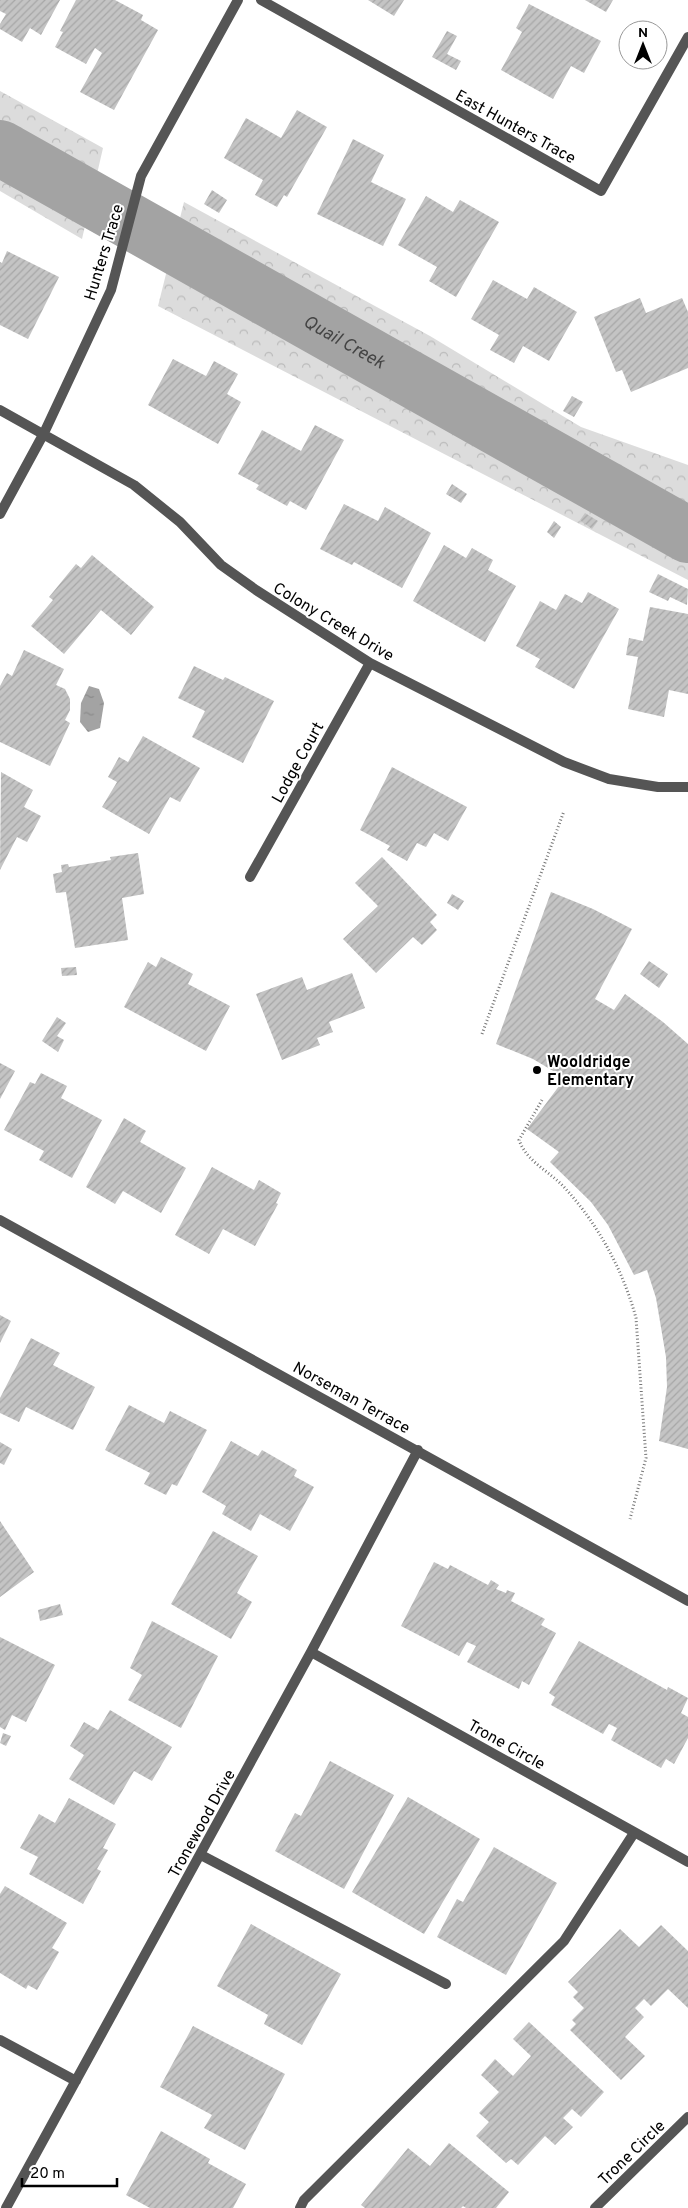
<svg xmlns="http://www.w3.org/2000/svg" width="688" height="2208" font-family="Overpass,sans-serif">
<defs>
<pattern id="forest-crowns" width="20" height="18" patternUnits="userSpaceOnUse" patternTransform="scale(1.25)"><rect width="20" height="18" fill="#dcdcdc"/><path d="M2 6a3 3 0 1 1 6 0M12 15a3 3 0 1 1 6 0" fill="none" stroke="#bbb"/></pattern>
<pattern id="water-ripples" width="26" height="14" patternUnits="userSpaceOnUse" patternTransform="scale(1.25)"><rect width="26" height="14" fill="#a3a3a3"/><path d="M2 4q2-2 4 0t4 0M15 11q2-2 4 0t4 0" fill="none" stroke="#8b8b8b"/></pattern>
<pattern id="building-hatch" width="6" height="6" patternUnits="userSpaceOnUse" patternTransform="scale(1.25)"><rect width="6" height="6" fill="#c4c4c4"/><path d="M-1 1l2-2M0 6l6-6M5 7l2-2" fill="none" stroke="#a7a7a7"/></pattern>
</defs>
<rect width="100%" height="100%" fill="#fff"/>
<!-- forest -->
<path fill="url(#forest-crowns)" d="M0 91 103 148 82 239 0 191Z
M184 202 430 336 581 427 688 465V580L158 306Z"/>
<!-- water -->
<path fill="url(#water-ripples)" d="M89 686 99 689 104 703 100 728 88 732 80 722 81 703Z"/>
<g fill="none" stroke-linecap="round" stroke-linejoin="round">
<!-- stream -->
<path stroke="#a3a3a3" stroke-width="10" d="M0 156 8 152"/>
<!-- river -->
<path stroke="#a3a3a3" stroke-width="56" id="s1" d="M0 148 688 535"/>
</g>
<!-- building -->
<path fill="url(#building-hatch)" d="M0 0H60L41 35 30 28 22 42 0 29V24L6 14 0 11Z
M76 0H115L143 15 141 20 158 30 114 110 80 92 102 53 95 48 86 64 55 47 63 32 60 31Z
M368 0H404L394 16Z
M585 0H613L606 12Z
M529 4 601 41 584 73 571 66 553 99 501 70 522 32 516 28Z
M447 31 457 36 447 54 461 61 456 70 432 57Z
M297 110 327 127 287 197 284 195 277 207 255 195 263 180 224 158 246 118 281 138Z
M353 139 384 155 371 182 406 199 383 246 317 214Z
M212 190 227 200 219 213 204 204Z
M426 196 453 212 460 200 499 222 456 297 429 281 437 267 398 245Z
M7 251 59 277 28 339 0 325V262L2 263Z
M493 280 527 299 534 287 577 312 549 361 523 346 514 363 490 350 499 335 471 319Z
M640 298 646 313 682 298 688 312V368L631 392 622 370 616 372 594 317Z
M173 359 206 376 214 361 238 374 227 394 241 402 218 444 148 405Z
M572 396 583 402 574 417 563 411Z
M315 425 344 440 306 510 290 501 287 506 256 489 259 485 238 474 262 430 301 451Z
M452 484 467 494 461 503 446 494Z
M344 504 378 521 385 507 431 533 402 588 354 562 352 565 320 549Z
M585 513 598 521 592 529 580 520Z
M554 521 561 527 554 538 547 532Z
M444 545 466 558 472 548 493 560 488 570 516 586 485 642 413 601Z
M92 555 154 607 131 635 101 610 64 654 31 626 53 600 49 597 76 564 81 568Z
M658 574 688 589 687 605 670 597 668 601 649 592Z
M588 592 619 609 574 689 535 667 540 659 516 646 540 601 556 610 565 594 582 603Z
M650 607 688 614V694L669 690 664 717 628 709 638 657 626 655 629 638 643 641Z
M24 650 64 669 56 685 65 689 70 699V710L65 720 70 723 50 766 0 742V686L7 673 12 676Z
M194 666 223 680 225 677 274 701 243 763 192 737 205 711 178 698Z
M143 736 200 768 180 802 170 797 149 834 102 807 117 782 108 777 119 757 128 762Z
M392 767 467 807 448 841 434 833 426 847 417 843 407 861 387 850 390 846 360 830Z
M1 772 33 790 24 807 41 816 27 842 17 837 0 870Z
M138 853 144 894 122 898 128 940 75 948 66 892 56 893 53 874 62 872 61 865 68 864 69 867 111 860 110 857Z
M382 857 437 915 430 922 437 930 422 945 413 937 376 973 343 939 378 906 355 883Z
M551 892 593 909 632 929 595 999 614 1010 625 994 663 1022 688 1044V1449L659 1441 667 1387 666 1357 656 1298 647 1270 634 1275 608 1225 591 1202 550 1162 559 1152 527 1129 565 1078 533 1059 496 1044Z
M452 894 464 901 458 910 447 903Z
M161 957 193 974 188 984 230 1006 206 1051 124 1007 148 962 156 967Z
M649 961 668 974 659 988 640 974Z
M76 967 77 975 62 976 61 968Z
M352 973 365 1008 329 1022 333 1032 317 1038 320 1045 282 1060 256 994 302 977 307 990Z
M57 1017 66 1023 57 1036 64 1040 58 1052 42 1041Z
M0 1063 15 1071 0 1099Z
M41 1073 67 1086 61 1098 102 1120 72 1178 39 1160 44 1151 4 1130 30 1082 35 1084Z
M124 1118 146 1131 140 1142 186 1168 161 1213 123 1191 115 1204 86 1187Z
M212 1167 254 1190 259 1180 281 1193 276 1203 278 1204 255 1246 223 1229 209 1254 175 1235Z
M0 1315 11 1321 0 1343Z
M31 1338 60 1353 53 1365 95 1387 73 1430 26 1407 19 1422 0 1413V1398Z
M129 1405 164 1423 170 1411 207 1430 177 1486 172 1484 166 1495 144 1484 150 1473 105 1450Z
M231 1441 258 1456 262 1450 297 1470 294 1476 314 1487 290 1531 260 1514 251 1531 222 1514 226 1506 202 1492Z
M0 1442 12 1449 4 1465 0 1463Z
M0 1521 34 1572 0 1597Z
M213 1531 258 1556 237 1593 252 1602 231 1639 171 1604Z
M434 1562 448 1569 450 1565 488 1585 491 1580 499 1585 496 1589 506 1593 507 1590 515 1593 511 1601 545 1619 541 1625 556 1633 529 1685 522 1681 519 1689 467 1662 476 1646 467 1642 459 1656 401 1626Z
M60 1604 63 1615 40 1621 38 1610Z
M152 1621 218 1656 181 1728 128 1700 142 1675 130 1668Z
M0 1637 55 1665 26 1722 12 1715 5 1730 0 1727Z
M579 1641 667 1690 668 1687 688 1698 681 1713 688 1717V1738L674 1764 666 1759 661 1768 611 1740 617 1728 609 1724 603 1734 551 1705 555 1697 549 1693Z
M110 1710 172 1747 152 1781 134 1771 114 1805 69 1779 84 1755 70 1746 84 1722 98 1730Z
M3 1733 11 1736 6 1746 0 1743Z
M330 1761 394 1795 344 1889 275 1851 295 1813 301 1816Z
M408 1797 480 1839 424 1934 352 1892Z
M69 1798 116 1824 103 1848 108 1850 97 1869 101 1871 83 1904 29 1874 38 1857 20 1848 39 1814 55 1823Z
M494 1847 557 1883 506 1975 437 1937 457 1899 463 1902Z
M5 1886 67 1923 52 1948 59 1952 37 1990 28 1985 26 1989 0 1973V1894Z
M251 1924 341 1974 302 2045 264 2024 268 2015 217 1986Z
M661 1925 688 1951V2008L668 1989 651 2006 644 1999 635 2008 644 2017 625 2037 645 2056 621 2080 570 2030 576 2024 572 2020 584 2008 573 1997 578 1992 568 1982 620 1929 639 1947Z
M529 2022 604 2092 581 2117 572 2109 563 2118 573 2127 555 2145 545 2136 518 2165 511 2159 506 2163 476 2136 489 2122 479 2113 499 2092 481 2075 495 2059 513 2076 531 2056 513 2039Z
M193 2026 285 2074 245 2150 204 2128 212 2115 160 2087Z
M161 2131 210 2159 208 2163 246 2184 233 2208H150L126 2195Z
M449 2143 509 2192 496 2208H466L463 2206 461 2208H365L361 2205 408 2148 430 2166Z"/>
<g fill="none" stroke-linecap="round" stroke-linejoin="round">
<!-- path -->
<path stroke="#777" stroke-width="3" stroke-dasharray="1 2.5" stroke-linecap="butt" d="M482 1034 564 811
M542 1100 519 1140C527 1162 549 1171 564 1187 598 1224 623 1270 636 1318L646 1458 630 1519"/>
<!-- lane -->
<path stroke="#555" stroke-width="10" d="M201 1855 446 1984
M300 2208 304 2200 564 1941 634 1833"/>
<!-- street -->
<path stroke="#555" stroke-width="10" d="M261 0 601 191 688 37
M0 410 134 485 180 522 221 565 256 590 370 663 564 762 609 779 658 787H688
M0 514 44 433 111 290 141 176 238 0
M250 877 370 663
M0 1220 688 1601
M311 1652 688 1862
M0 2040 76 2081
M6 2208 311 1652 418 1450
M595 2208 688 2117"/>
</g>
<!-- markers -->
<circle fill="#000" stroke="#fff" stroke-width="2" cx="537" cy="1070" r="5"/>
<g text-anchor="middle" stroke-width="4" stroke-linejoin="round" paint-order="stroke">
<!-- street labels -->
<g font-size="16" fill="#000" stroke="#fff">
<text transform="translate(516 126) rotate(29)" y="6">East Hunters Trace</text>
<text transform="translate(103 252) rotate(-73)" y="6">Hunters Trace</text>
<text transform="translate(334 621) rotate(31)" y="6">Colony Creek Drive</text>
<text transform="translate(297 762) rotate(-61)" y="6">Lodge Court</text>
<text transform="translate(352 1397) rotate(29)" y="6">Norseman Terrace</text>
<text transform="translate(507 1744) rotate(29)" y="6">Trone Circle</text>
<text transform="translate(201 1823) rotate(-61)" y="6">Tronewood Drive</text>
<text transform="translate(631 2152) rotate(-44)" y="6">Trone Circle</text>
</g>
<!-- poi labels -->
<g font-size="16" font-weight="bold" fill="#000" stroke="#fff" text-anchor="start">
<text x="547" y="1067">Wooldridge<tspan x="547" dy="18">Elementary</tspan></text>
</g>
<!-- water labels -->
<g font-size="18" font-style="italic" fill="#444" stroke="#fff">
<text dy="6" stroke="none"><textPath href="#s1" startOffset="395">Quail Creek</textPath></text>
</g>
</g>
<!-- north arrow -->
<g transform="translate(643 45)"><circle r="24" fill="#ffffff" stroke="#999999"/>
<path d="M0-4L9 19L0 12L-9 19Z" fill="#000000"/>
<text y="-8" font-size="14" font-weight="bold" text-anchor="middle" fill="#000000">N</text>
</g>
<!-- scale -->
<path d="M22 2178v8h95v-8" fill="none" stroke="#000000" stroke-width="2.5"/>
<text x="30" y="2178" font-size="15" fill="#000000" stroke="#ffffff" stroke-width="4" paint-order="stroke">20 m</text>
</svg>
